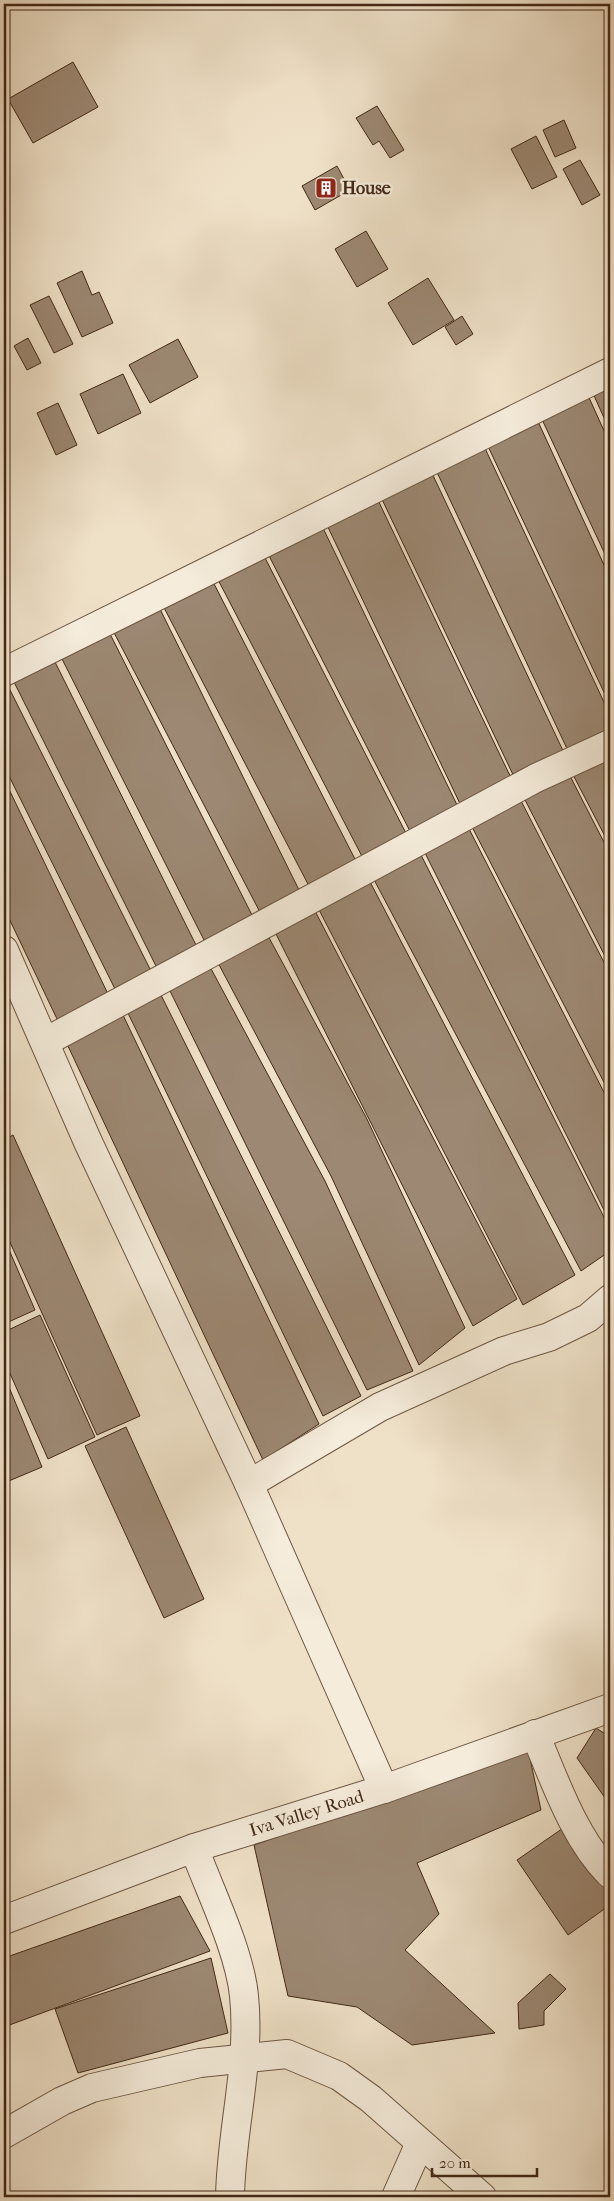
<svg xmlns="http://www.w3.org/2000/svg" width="614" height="2201" font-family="'IM FELL French Canon',serif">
<rect width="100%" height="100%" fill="#efe1c8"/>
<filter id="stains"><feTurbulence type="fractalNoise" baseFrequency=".004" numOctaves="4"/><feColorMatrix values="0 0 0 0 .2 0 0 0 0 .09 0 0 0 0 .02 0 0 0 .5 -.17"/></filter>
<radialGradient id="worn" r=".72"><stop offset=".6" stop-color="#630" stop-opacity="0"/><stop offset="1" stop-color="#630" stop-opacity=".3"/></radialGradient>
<!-- building -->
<path fill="#9c8873" stroke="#422817" d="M73 62 98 107 33 143 8 99Z
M377 106 404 150 390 158 379 141 373 145 356 118Z
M564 120 576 148 555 157 543 130Z
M536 136 557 177 532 189 511 149Z
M580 160 600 195 582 205 563 169Z
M337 166 350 190 315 210 302 186Z
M366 231 388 269 357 287 335 249Z
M82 271 92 295 99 292 113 323 82 337 57 283Z
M428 278 454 320 413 345 388 303Z
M49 296 73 344 54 353 30 305Z
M462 316 473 334 456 345 445 327Z
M28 338 41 363 27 370 14 346Z
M178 339 198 377 150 403 129 365Z
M123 374 141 413 98 434 80 394Z
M610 380V431L591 389Z
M586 391 610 444V565L539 413Z
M58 403 77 445 56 455 37 413Z
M535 415 610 578V705L485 440Z
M483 444 610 715V736L570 755 435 468Z
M430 469 566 757 516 781 379 493Z
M376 496 513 782 463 810 325 521Z
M321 524 459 809 413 837 265 548Z
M261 550 410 841 366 864 214 572Z
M209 574 357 863 310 888 160 600Z
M156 601 302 896 262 916 110 625Z
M107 628 253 917 205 942 59 653Z
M54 660 197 947 157 968 13 680Z
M7 684 152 973 116 991 4 766V685Z
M610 749V846L569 767Z
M568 772 610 854V966L522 794Z
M4 779 109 996 58 1021 4 908Z
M518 795 610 974V1094L470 823Z
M467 825 610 1104V1222L422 847Z
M419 851 610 1229V1251L581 1271 371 874Z
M368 878 575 1275 523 1305 316 904Z
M315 911 517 1299 473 1326 275 932Z
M267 934 366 1117 465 1328 419 1365 331 1176 217 961Z
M209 965 325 1181 413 1371 367 1390 170 991Z
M159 991 361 1396 323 1416 126 1009Z
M122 1013 319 1424 263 1460 67 1044Z
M13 1135 140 1416 97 1435 4 1229V1140Z
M4 1238 35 1310 4 1324Z
M40 1315 95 1437 48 1459 4 1360V1332Z
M4 1375 42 1467 4 1483Z
M126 1427 204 1599 164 1618 85 1446Z
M596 1728 610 1737V1805L577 1758Z
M528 1749 541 1810 417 1863 439 1914 405 1950 495 2033 412 2045 357 2007 288 1996 254 1845Z
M569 1824 610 1886V1905L568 1935 517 1860Z
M180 1896 210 1951 4 2027V1958Z
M211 1958 228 2033 78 2073 55 2009Z
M550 1974 566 1989 544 2011V2025L519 2029 518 2003Z"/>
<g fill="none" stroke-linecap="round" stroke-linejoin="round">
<!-- minor casing -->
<g stroke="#6d5643" stroke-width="30">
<g id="minor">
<path d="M4 672 610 372"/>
<path d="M4 950 88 1142 249 1484 384 1789"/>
<path d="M45 1042 536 778 610 744"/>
<path d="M249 1484 380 1407 504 1351 549 1337 588 1318 610 1299"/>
<path d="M535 1734C555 1781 574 1838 610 1874"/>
<path d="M194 1848C210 1891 240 1952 244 1996 251 2063 231 2130 230 2197"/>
<path id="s1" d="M4 1920 194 1848 384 1789 610 1708"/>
<path d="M4 2134 62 2101 92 2088 200 2063 287 2054 339 2076 371 2099 482 2197"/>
<path d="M396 2197 420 2143"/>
</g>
</g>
<!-- minor -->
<use href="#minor" stroke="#f5ecdb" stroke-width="28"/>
</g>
<!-- icons -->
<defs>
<g id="building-square" transform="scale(1.125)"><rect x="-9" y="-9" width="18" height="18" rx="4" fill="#8f2418" stroke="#f5ecdb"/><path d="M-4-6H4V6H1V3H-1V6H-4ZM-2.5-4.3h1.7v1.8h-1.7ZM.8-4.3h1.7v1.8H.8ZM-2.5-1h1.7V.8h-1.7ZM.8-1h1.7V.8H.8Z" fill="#fff"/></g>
</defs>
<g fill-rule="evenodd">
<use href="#building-square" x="326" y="188"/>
</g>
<g text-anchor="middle" stroke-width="5" stroke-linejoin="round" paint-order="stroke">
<!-- poi labels -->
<g font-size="18" font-weight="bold" fill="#422817" stroke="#f5ecdb" text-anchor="start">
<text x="342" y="194">House</text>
</g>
<!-- street labels -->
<g font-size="18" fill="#422817" stroke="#f5ecdb">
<text dy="6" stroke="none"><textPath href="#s1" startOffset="321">Iva Valley Road</textPath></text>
</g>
</g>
<!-- margin -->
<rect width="614" height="2201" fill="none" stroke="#efe1c8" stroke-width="20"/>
<rect x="5" y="5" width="604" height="2191" fill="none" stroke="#422817" stroke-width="2.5"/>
<rect x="10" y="10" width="594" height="2181" fill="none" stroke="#422817"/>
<!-- scale -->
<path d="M432 2168v8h105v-8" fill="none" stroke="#422817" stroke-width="2.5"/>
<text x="439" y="2168" font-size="15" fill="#422817" stroke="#f5ecdb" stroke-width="4" paint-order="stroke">20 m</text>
<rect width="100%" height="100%" filter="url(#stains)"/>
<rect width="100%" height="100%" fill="url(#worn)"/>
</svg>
